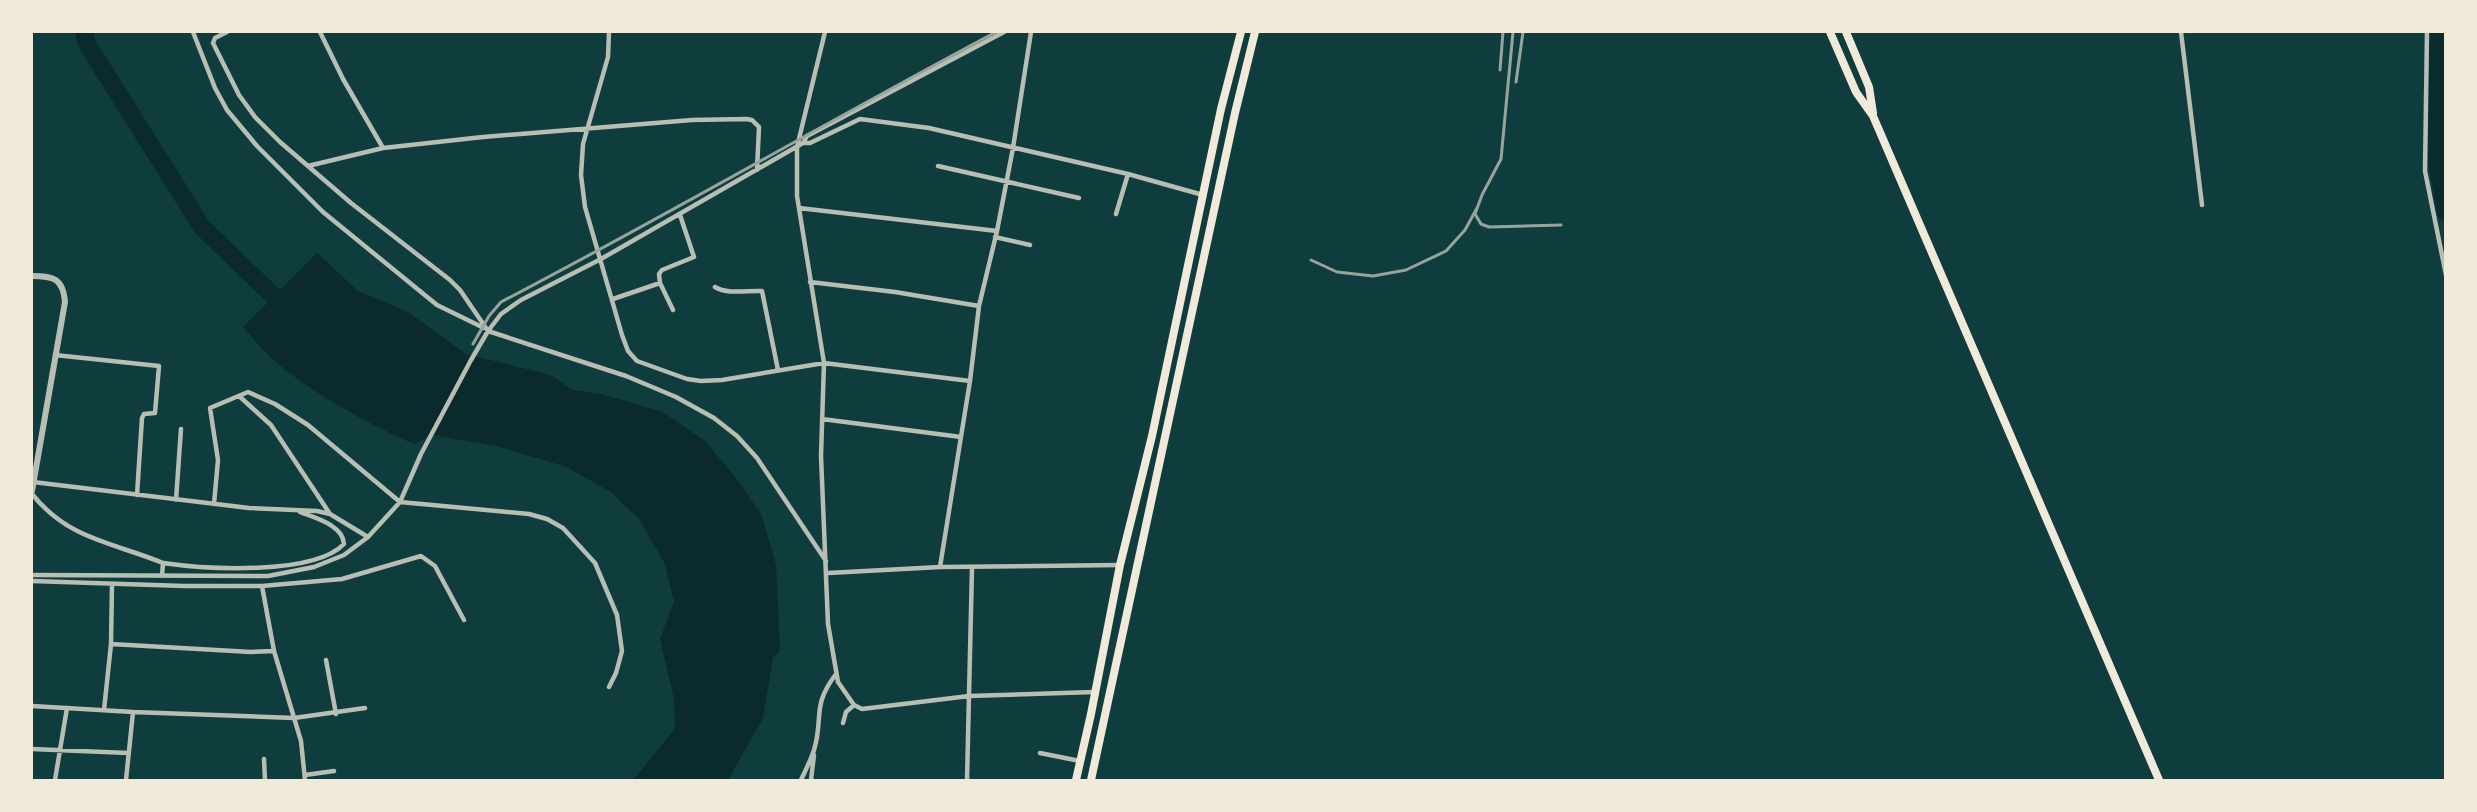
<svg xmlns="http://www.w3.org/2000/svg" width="2477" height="812" font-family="Roboto,sans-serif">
<rect width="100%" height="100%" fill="#0f3d3e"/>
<!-- water -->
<path fill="#0a2a2b" d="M317 253 358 291 408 312 466 354 551 375 573 390 601 394 663 412 705 441 737 479 762 516 776 565 780 651 773 657 763 718 728 780H633L675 729 674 699 660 639 674 602 665 564 640 520 612 493 567 467 496 446 432 435 414 444C372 426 314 394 278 364 265 353 254 339 243 327Z"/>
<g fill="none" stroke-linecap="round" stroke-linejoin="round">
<!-- river -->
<path stroke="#0a2a2b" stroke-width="18" d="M84 32 87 44 202 227 290 312
M2438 32 2437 162 2446 212"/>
<!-- minor -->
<path stroke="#b8beb3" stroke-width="4.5" d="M193 32 215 88 227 110 257 146 323 212 437 305 484 328
M227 32 215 38 213 43 239 95 255 117 280 142 351 203 450 280 460 290 488 331 626 376 676 397 714 418 737 436 757 458 826 561
M320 32 343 79 383 148
M609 32 608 57 583 144 581 175 585 207 622 335 628 351 637 361 687 379 701 381 722 380 824 363 970 381
M825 32 797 147V196L824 363 821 456 828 624 838 682 854 705 862 709 969 696 1095 692
M2181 32 2202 205
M2427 32 2425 171 2446 275
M803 143 807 136 1004 32
M308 166 383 148 483 137 692 120 746 119 752 120 759 127 757 170
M938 166 1079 198
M799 208 997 231
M1116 214 1128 174
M995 237 1030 245
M810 282 895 292 979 306
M660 283 659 274 662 270 694 257 680 215
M715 287C728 295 748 290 762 291L778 370
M613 299 660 283 673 310
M55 355 159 366 155 413 144 414 142 418 137 495
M239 396 271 425 330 514
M822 419 961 437
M33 482 249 508 317 511 330 514 368 537
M32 494C69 540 112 542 163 563L162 576
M176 500 181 429
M214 504 218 460 210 408 248 392 275 404 308 425 400 502 529 514 547 519 563 528 595 563 617 615 622 651 616 673 609 687
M163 563C205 569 313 576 344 544 343 525 315 518 300 512
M940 567 970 381 979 306 997 231 1013 148 1031 32
M828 573 940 567 1120 565
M32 575 268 576 314 567 344 555 368 537 400 502 421 454 471 360 488 331 501 314 521 300 601 259 803 143H810L860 119 929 128 1128 174 1203 195
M32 581 184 586H262L342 579 421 556 435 566 464 620
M262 586 274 651 301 741 305 780
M111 644 251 652 274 651
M326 660 336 714
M32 706 133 712 126 780
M104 710 111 644 112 584
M133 712 294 718 365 708
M843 723 846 712 854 705
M32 749 128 753
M1040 753 1080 761
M264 759 265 780
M305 775 334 771
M55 780 67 708
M801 780C805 771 811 760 814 750 824 717 811 707 836 674
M811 780 814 755
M967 780 972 568"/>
<!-- tertiary -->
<path stroke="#b8beb3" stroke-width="6" d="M32 276C53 276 63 278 65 302L32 491"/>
<!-- trunk -->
<path stroke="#f1e9da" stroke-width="8" d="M1830 32 1856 92 1873 116 2159 780
M1846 32 1869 87 1873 113
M1076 780 1091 714 1120 565 1152 436 1221 109 1241 32
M1091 780 1235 113 1255 32"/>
<!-- rail -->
<path stroke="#97a49c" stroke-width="3" d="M1513 32 1501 159 1482 195 1475 214 1481 224 1489 227 1561 225
M1500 70 1503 32
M1516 82 1523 32
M1311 260 1337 272 1373 276 1406 270 1446 251 1465 230 1477 208
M473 344 489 316 501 302C668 215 830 120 996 32"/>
</g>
<!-- border -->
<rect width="2477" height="812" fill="none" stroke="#f1e9da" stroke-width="66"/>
</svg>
